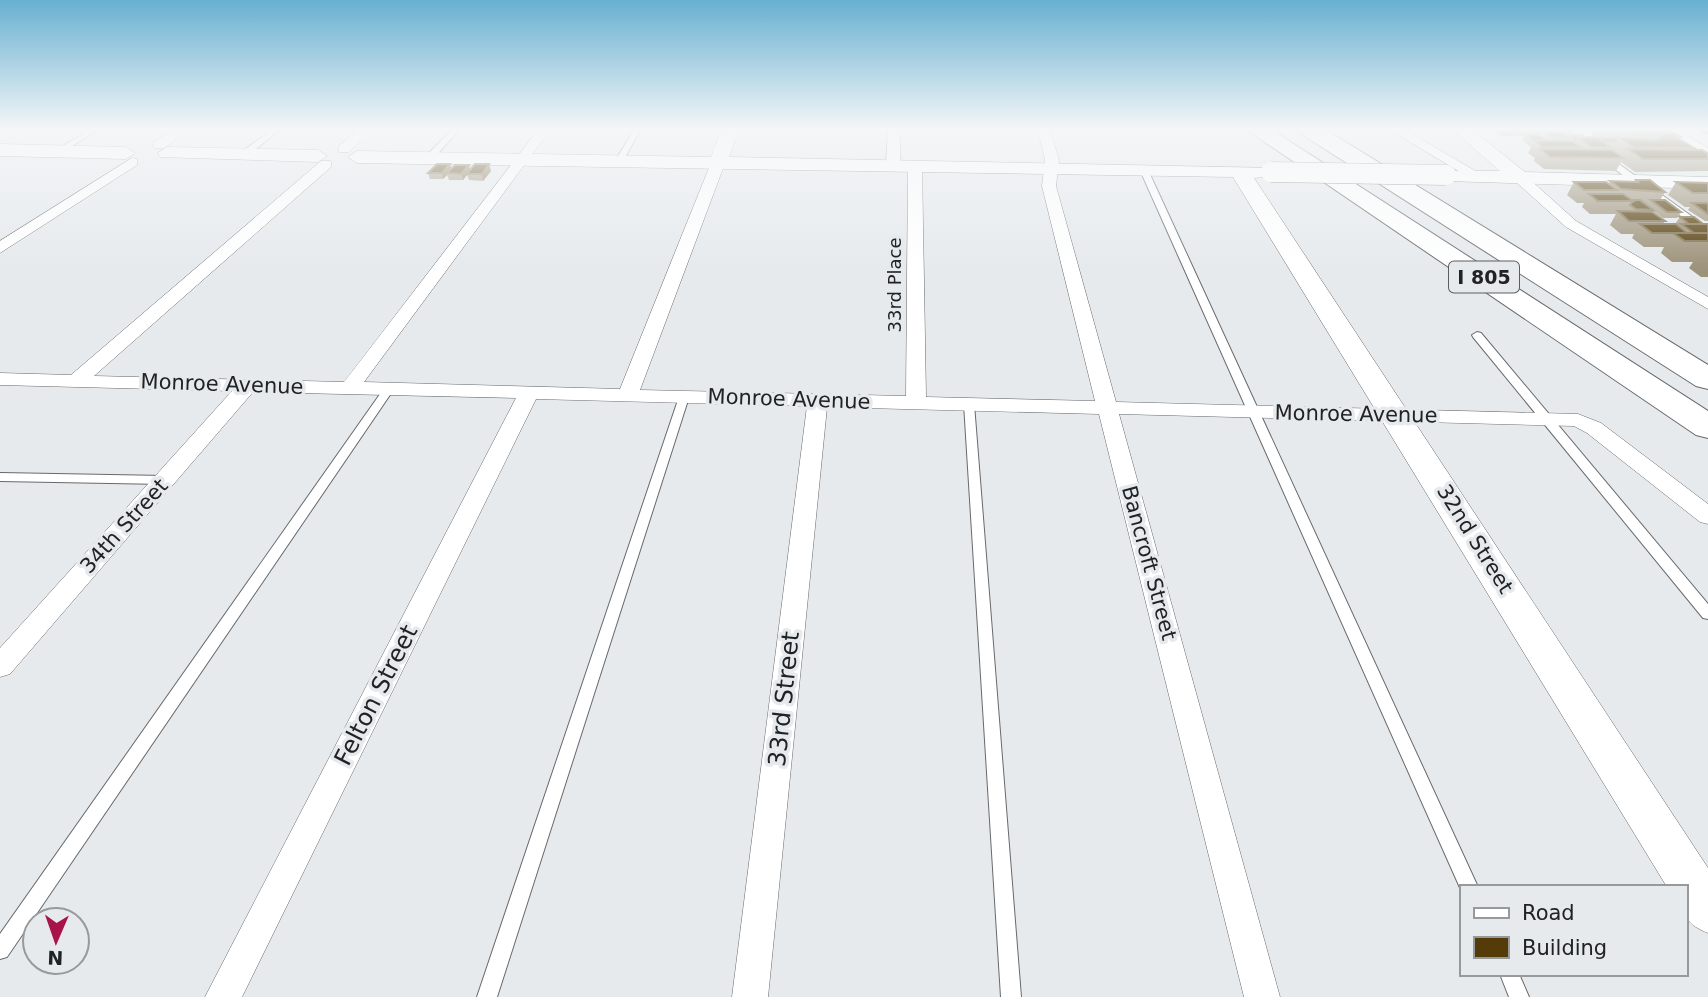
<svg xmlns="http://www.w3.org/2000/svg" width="1708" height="997" font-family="'DejaVu Sans',sans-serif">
<rect width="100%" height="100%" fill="#e6eaed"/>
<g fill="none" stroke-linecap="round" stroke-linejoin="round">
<!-- lane casing -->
<g stroke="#676a6d" stroke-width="2">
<path id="lane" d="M90 130H97L61 153 54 151Z
M272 130H279L246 157H240V153Z
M452 130H459L432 160H426V156Z
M634 130H640L622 163H616L615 161Z
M1603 157H1609L1708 228V235L1603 161Z
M1141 168 1148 170 1478 887H1461V890L1140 170Z
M1477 332 1481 333 1708 604V619L1703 618 1473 337 1472 335Z
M389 386 394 389 7 957 0 959V934L385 387Z
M684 394 689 397 497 997H477L679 397Z
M969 401 974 404 1021 997H1001L964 404Z
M0 473 165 476 171 480 165 484 0 481Z
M1500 974H1519L1529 997H1509Z"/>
</g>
<!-- street casing -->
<g stroke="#676a6d" stroke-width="1">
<path id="street" d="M174 130H188L164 148H154V142Z
M358 130H371L349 152H339V146Z
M538 130H550L364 382 620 389 711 163 718 159 725 163 640 390 906 396 908 166 915 162 922 166 926 397 1095 401 1042 186 1045 160 1038 130H1050L1059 160 1056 186 1116 402 1578 414 1601 423 1708 504V524L1700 522 1587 433 1574 426 1119 414 1280 997H1244L1099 414 827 407 768 997H732L807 406 536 399 242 997H205L516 398 253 392 10 674 0 677V648L232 391 0 385V373L71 375 321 161H331V167L94 376 344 382Z
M888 130H900V166L893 170 886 166Z
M1390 130H1405L1484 176 1482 179H1472Z
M1663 130H1677L1708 148V158Z
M132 158 137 159V165L0 253V241Z
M1521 175 1526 176 1576 221 1708 297V309L1566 227 1516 182 1514 179Z"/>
</g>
<!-- secondary casing -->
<g stroke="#676a6d" stroke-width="1">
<path id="secondary" d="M721 130H739L729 157 1278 168 1281 172 1278 176 1254 178 1708 868V933C1681 922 1685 914 1685 887H1667L1233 177 357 163 348 157 357 151 711 157Z
M1453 130H1472L1525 172 1708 177V189L1446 181 1436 175 1439 171H1500Z
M0 144 126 147 135 153 126 159 0 156Z
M167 147 318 150 327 156 318 162 160 157 158 153Z"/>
</g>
<!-- highway casing -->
<g stroke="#676a6d" stroke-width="2">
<path id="highway" d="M1247 130H1272L1708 411V438L1696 435Z
M1300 130H1326L1708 365V389L1696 386 1303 135Z"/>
</g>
<!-- lane -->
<use href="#lane" fill="#fff" fill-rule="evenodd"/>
<!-- street -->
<use href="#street" fill="#fff" fill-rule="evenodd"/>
<!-- secondary -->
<use href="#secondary" fill="#fff" fill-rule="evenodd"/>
<!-- highway -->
<use href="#highway" fill="#fff" fill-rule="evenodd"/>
<!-- secondary-bridge casing -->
<g stroke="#676a6d" stroke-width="21" stroke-linecap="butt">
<path id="secondary-bridge" d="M1271 172 1446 175"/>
</g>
<!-- secondary-bridge -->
<use href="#secondary-bridge" stroke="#fff" stroke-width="20"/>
</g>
<!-- wall -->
<path fill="#9d927a" d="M1494 130H1586V131H1574L1572 135 1594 137 1591 135 1594 130H1670L1671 131 1670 133 1681 137 1680 139 1694 148 1693 150 1708 159V171L1635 172 1621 162 1616 171 1544 169 1534 161 1535 158 1528 153 1531 147 1522 140 1524 136H1518L1516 134 1515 136H1501Z
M1698 130H1708V134H1704Z
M450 164 451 169 491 171 483 181 469 180 467 175 463 180H449L447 175 443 179H430L428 173Z
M1636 180 1665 192 1660 200 1681 212 1677 218H1663L1653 211 1652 212 1665 221 1663 224H1675L1680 217 1703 224H1708V277H1701L1689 268 1693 262H1672L1661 253 1664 247H1644L1632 238 1634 234H1621L1610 225 1616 214H1590L1582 207 1584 203H1577L1567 195 1574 182 1609 184 1610 181 1635 182Z
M1676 182 1708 183V221H1705L1688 210 1690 207H1685L1668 195Z"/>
<!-- shaded-wall -->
<path fill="#80704c" d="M450 164 452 170 447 173V175L443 179 442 173Z
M489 164 491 171 483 181 482 174Z
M469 165 471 171 467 174V175L463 180 461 174Z"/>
<!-- building -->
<path fill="#543b07" stroke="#80704c" stroke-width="2" d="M1560 130H1572L1574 131H1562Z
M1640 130H1670L1671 131 1641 130Z
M1544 132H1562L1570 138 1551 137Z
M1631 132 1675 133 1681 137H1676L1694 148 1633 147 1618 137 1659 140 1655 138 1661 136H1637Z
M1525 134H1537L1546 140 1534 141Z
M1568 135H1582L1584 137H1578L1576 141Z
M1578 137H1596L1610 147H1591Z
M1599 138H1614L1617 140 1616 142H1606Z
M1534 140 1572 141 1581 147H1542Z
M1540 149 1612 150 1623 158 1550 157Z
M1628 149 1702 150 1708 153V159H1643Z
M437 164H450L442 173H428Z
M475 164H489L482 174H467Z
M455 165H469L461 174 447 173Z
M1636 180H1650L1665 192 1621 189 1610 181 1638 182Z
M1574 182H1606L1617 190H1584Z
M1676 182 1708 183V193H1693Z
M1589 194H1623L1633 201H1598Z
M1631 200H1640L1653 210 1636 209 1630 205 1633 201Z
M1651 200H1665L1681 212H1667Z
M1692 203H1706L1708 204V214Z
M1618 211 1652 212 1665 221H1629Z
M1680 217H1694L1703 224H1689Z
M1640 224H1676L1687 233H1652Z
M1681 224H1708V233H1694Z
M1673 233H1708V241H1685Z"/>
<!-- sky -->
<linearGradient id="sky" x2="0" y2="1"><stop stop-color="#68b0d1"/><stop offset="0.48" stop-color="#f4f6f7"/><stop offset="1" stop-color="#f4f6f7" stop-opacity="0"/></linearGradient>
<rect width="1708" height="269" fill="url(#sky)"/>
<g text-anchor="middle" stroke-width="7" stroke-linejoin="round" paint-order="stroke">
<!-- far-street labels -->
<g font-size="18" fill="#202223" stroke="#e6eaed">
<text transform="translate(895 285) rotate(-90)" y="6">33rd Place</text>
</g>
<!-- shield labels -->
<rect fill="#e6eaed" stroke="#5b5e60" stroke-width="2" x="1449" y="261.5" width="70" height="31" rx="5"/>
<g font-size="19" font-weight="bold" fill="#202223">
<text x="1484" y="284">I 805</text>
</g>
<!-- street labels -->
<g font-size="21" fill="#202223" stroke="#e6eaed">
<text transform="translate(222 384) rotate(2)" y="7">Monroe Avenue</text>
<text transform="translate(789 399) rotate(2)" y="7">Monroe Avenue</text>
<text transform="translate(1356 414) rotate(1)" y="7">Monroe Avenue</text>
<text transform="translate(124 526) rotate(-48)" y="7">34th Street</text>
<text transform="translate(1475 539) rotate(58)" y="7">32nd Street</text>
<text transform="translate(1149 563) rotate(75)" y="7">Bancroft Street</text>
</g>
<!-- near-street labels -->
<g font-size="24" fill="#202223" stroke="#e6eaed">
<text transform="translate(376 695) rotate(-63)" y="8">Felton Street</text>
<text transform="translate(784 699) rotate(-84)" y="8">33rd Street</text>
</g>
</g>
<!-- legend -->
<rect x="1460" y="885" width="228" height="91" fill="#e6eaed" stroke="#979a9c" stroke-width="2"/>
<rect x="1474" y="908" width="35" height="10" fill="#ffffff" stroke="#979a9c" stroke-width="2"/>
<text x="1522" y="920" font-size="21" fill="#202223">Road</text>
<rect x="1474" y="937" width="35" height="21" fill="#543b07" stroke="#979a9c" stroke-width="2"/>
<text x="1522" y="955" font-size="21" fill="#202223">Building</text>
<!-- north arrow -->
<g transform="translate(56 941) rotate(182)"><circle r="33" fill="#e6eaed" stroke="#979a9c" stroke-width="2"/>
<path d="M0-5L12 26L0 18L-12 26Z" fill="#a91448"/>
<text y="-10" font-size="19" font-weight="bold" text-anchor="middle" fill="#202223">N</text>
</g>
</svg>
